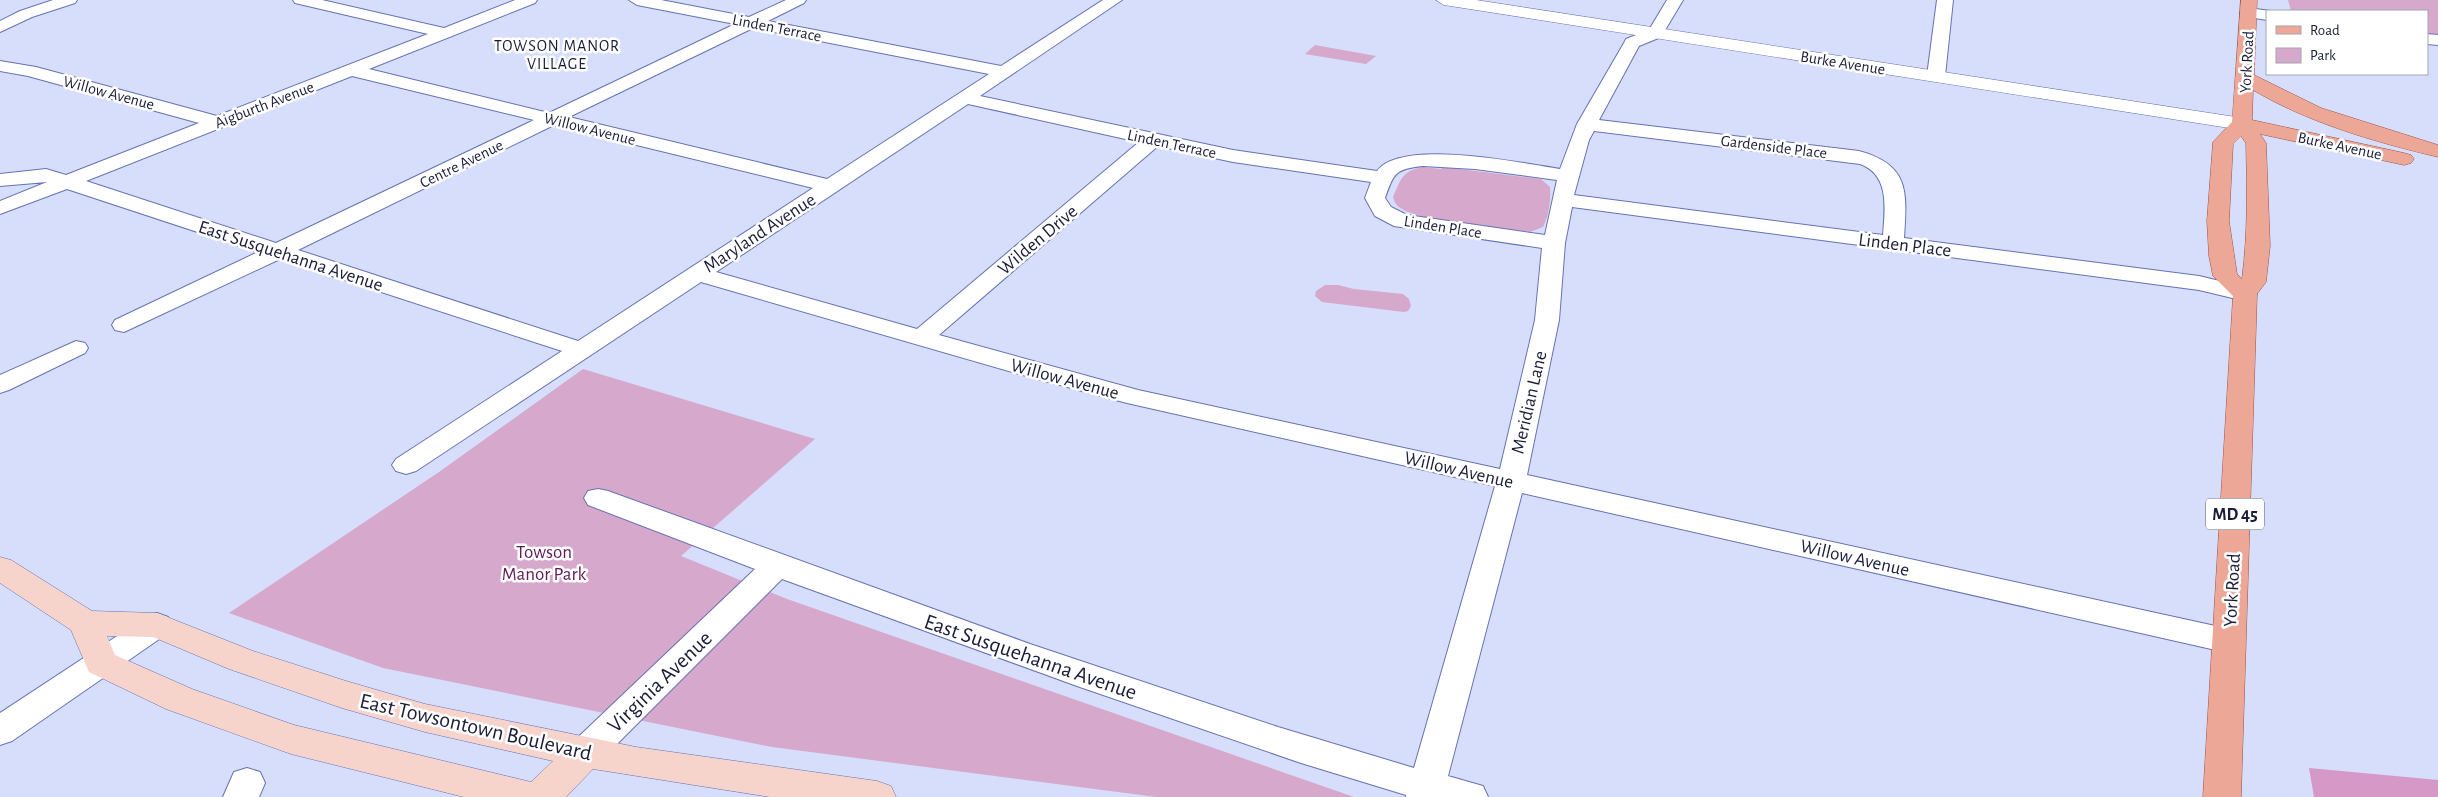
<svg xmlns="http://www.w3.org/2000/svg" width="2438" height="797" font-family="'Alegreya Sans',sans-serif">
<rect width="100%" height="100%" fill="#d6defb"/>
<!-- green -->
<path fill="#d6a8cb" d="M2288 0H2438V34L2427 35V11H2291Z
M1315 45 1376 56 1366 64 1305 54Z
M1423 167 1441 169 1443 167 1541 179 1550 187C1551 200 1549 215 1543 227L1530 232C1506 229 1408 222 1396 204 1394 202 1394 199 1393 197 1401 179 1402 171 1423 167Z
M1325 285H1338L1354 289 1403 294 1409 299 1411 306 1408 311 1404 312 1322 302 1315 296 1316 291Z
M583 369 815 439 681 556 787 599 1354 797H1156L772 747 383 668 229 613 439 472Z"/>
<!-- forest -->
<path fill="#d598c7" d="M2309 768 2438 780V797H2314Z"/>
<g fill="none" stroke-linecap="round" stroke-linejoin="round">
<!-- minor casing -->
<g stroke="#6672b5" stroke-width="2">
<path id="minor" d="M53 0H77L75 3 32 17 0 32V21L20 11Z
M293 0H322L444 28 515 0H537L535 3 369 69 549 113 735 24 637 5 629 0H661L749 17 786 0H806L804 3 768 21 1001 66 1103 0H1122L980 96 1233 150 1377 171C1401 138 1522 163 1560 169L1577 124 1624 43 1626 39 1649 30 1667 0H1683L1661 37 1639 46 1599 120 1859 151C1910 165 1907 192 1904 238L2199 276 2253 289 2257 294 2253 299 2245 301 2199 290 1572 207 1565 243 1559 320 1527 475 2229 629 2241 633 2245 641 2241 649 2229 653 1522 493 1448 776 1483 786 1488 797H1406V795L1301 763 1077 686 782 579 598 763 585 767 572 763 567 753 572 743 755 569 588 505 584 498 588 491 598 489 608 491 1030 644 1278 727 1414 768 1495 486 1127 403 1019 374 701 282 416 471 406 474 396 471 392 465 396 459 562 351 280 259 124 332 115 330 112 325 115 320 258 252 67 189 0 214V201L47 182 0 186V174L46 169 66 175 199 123 28 76 0 71V61L36 67 217 116 428 34 295 3ZM753 28 989 74 827 179 569 117ZM352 76 534 120 276 243 86 181ZM968 104 1139 142 917 329 716 272ZM554 125 813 188 578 341 298 250ZM1594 131 1860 164C1890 175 1885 208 1883 235L1574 195 1589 140ZM1158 146 1233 162 1371 182 1365 198 1375 216 1394 226 1542 248 1535 320 1500 469 1138 390 939 335ZM1423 166 1475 169 1557 180 1545 235 1407 215 1391 207 1385 198C1394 173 1395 169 1423 166Z
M1937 0H1953L1945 76 1942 80H1930L1927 76Z
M2248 8 2271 11H2267V20L2242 16 2240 13 2242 10Z
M2427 34 2438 35V45L2427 44Z
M76 341 85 343 88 348 85 353 9 390 0 393V375Z
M157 613 168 617 173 625 168 633 12 741 0 745V713L146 617Z
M247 768 260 772 265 783 259 797H223L234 772Z"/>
</g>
<!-- tertiary casing -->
<g stroke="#6672b5" stroke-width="1">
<path id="tertiary" d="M1436 0H1476L2242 118 2249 120 2252 124 2249 128 2242 130 1444 5Z"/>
</g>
<!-- secondary casing -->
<g stroke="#6672b5" stroke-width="1">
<path id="secondary" d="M0 557 11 560 92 611 157 613 253 651 346 681 425 704 636 747 877 781 891 786 896 797H770L593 769 566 797H464L291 754 166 709 89 672 71 630 0 583ZM107 636 153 637 229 669 342 708 425 732 553 761 531 782 294 725 192 689 115 655Z"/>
</g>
<!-- primary casing -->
<g stroke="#9b5148" stroke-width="1">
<path id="primary" d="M2241 0H2257L2254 75 2321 108 2438 145V157C2375 142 2309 123 2253 90L2252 120 2404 153 2411 155 2414 159 2411 163 2404 165 2260 134 2266 143 2270 246 2266 282 2257 294 2241 797H2203L2233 296 2213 276 2209 256 2207 221 2213 142 2232 122ZM2241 136 2246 143C2247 189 2248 233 2242 279L2237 274 2229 221 2233 144Z"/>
</g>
<!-- minor -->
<use href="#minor" fill="#fff" fill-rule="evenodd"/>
<!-- tertiary -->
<use href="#tertiary" fill="#fff" fill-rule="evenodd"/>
<!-- secondary -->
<use href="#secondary" fill="#f6d3cb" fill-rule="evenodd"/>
<!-- primary -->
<use href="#primary" fill="#eda797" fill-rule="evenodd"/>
</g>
<g text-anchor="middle" stroke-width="5" stroke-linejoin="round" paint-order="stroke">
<!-- far-street labels -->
<g font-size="16" fill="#191d38" stroke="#fff">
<text transform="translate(777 27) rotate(11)" y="6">Linden Terrace</text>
<text transform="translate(1843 62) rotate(9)" y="6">Burke Avenue</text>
<text transform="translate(2246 62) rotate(-87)" y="6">York Road</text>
<text transform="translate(109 92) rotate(15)" y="6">Willow Avenue</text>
<text transform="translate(264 104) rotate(-21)" y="6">Aigburth Avenue</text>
<text transform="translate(590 128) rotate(14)" y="6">Willow Avenue</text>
<text transform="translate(1172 143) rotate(12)" y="6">Linden Terrace</text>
<text transform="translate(2340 145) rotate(12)" y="6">Burke Avenue</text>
<text transform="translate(1774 146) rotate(7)" y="6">Gardenside Place</text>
<text transform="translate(461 163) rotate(-26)" y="6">Centre Avenue</text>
<text transform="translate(1443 226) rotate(9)" y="6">Linden Place</text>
</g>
<!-- far-neighbourhood labels -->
<g font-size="16" letter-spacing="1" fill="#191d38" stroke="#fff">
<text x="557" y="51">TOWSON MANOR<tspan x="557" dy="18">VILLAGE</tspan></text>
</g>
<!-- shield labels -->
<rect fill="#fff" stroke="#5e6174" stroke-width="1" x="2206" y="498.5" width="58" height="31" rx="4"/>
<g font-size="18" font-weight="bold" fill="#191d38">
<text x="2235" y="520">MD 45</text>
</g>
<!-- street labels -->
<g font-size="19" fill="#191d38" stroke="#fff">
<text transform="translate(759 232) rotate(-33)" y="7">Maryland Avenue</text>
<text transform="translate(1037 239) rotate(-40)" y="7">Wilden Drive</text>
<text transform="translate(1905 244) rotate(7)" y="7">Linden Place</text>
<text transform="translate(291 255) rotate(18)" y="7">East Susquehanna Avenue</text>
<text transform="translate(1065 378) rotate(15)" y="7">Willow Avenue</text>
<text transform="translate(1528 402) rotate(-77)" y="7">Meridian Lane</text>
<text transform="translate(1459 469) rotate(13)" y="7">Willow Avenue</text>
<text transform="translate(1855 557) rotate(13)" y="7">Willow Avenue</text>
<text transform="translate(2231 590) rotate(-87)" y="7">York Road</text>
</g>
<!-- park labels -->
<g font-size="19" fill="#621b57" stroke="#fff">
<text x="544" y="558">Towson<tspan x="544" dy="22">Manor Park</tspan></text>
</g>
<!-- near-street labels -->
<g font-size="22" fill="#191d38" stroke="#fff">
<text transform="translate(1031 656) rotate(19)" y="8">East Susquehanna Avenue</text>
<text transform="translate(659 681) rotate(-44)" y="8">Virginia Avenue</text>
<text transform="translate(476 726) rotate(13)" y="8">East Towsontown Boulevard</text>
</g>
</g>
<!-- legend -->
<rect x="2266" y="10" width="162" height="65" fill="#ffffff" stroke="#a3a5af"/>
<rect x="2276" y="26" width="25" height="8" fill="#eda797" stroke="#a3a5af"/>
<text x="2310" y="35" font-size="15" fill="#191d38">Road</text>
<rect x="2276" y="48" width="25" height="15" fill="#d6a8cb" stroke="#a3a5af"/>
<text x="2310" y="60" font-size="15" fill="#191d38">Park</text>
</svg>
